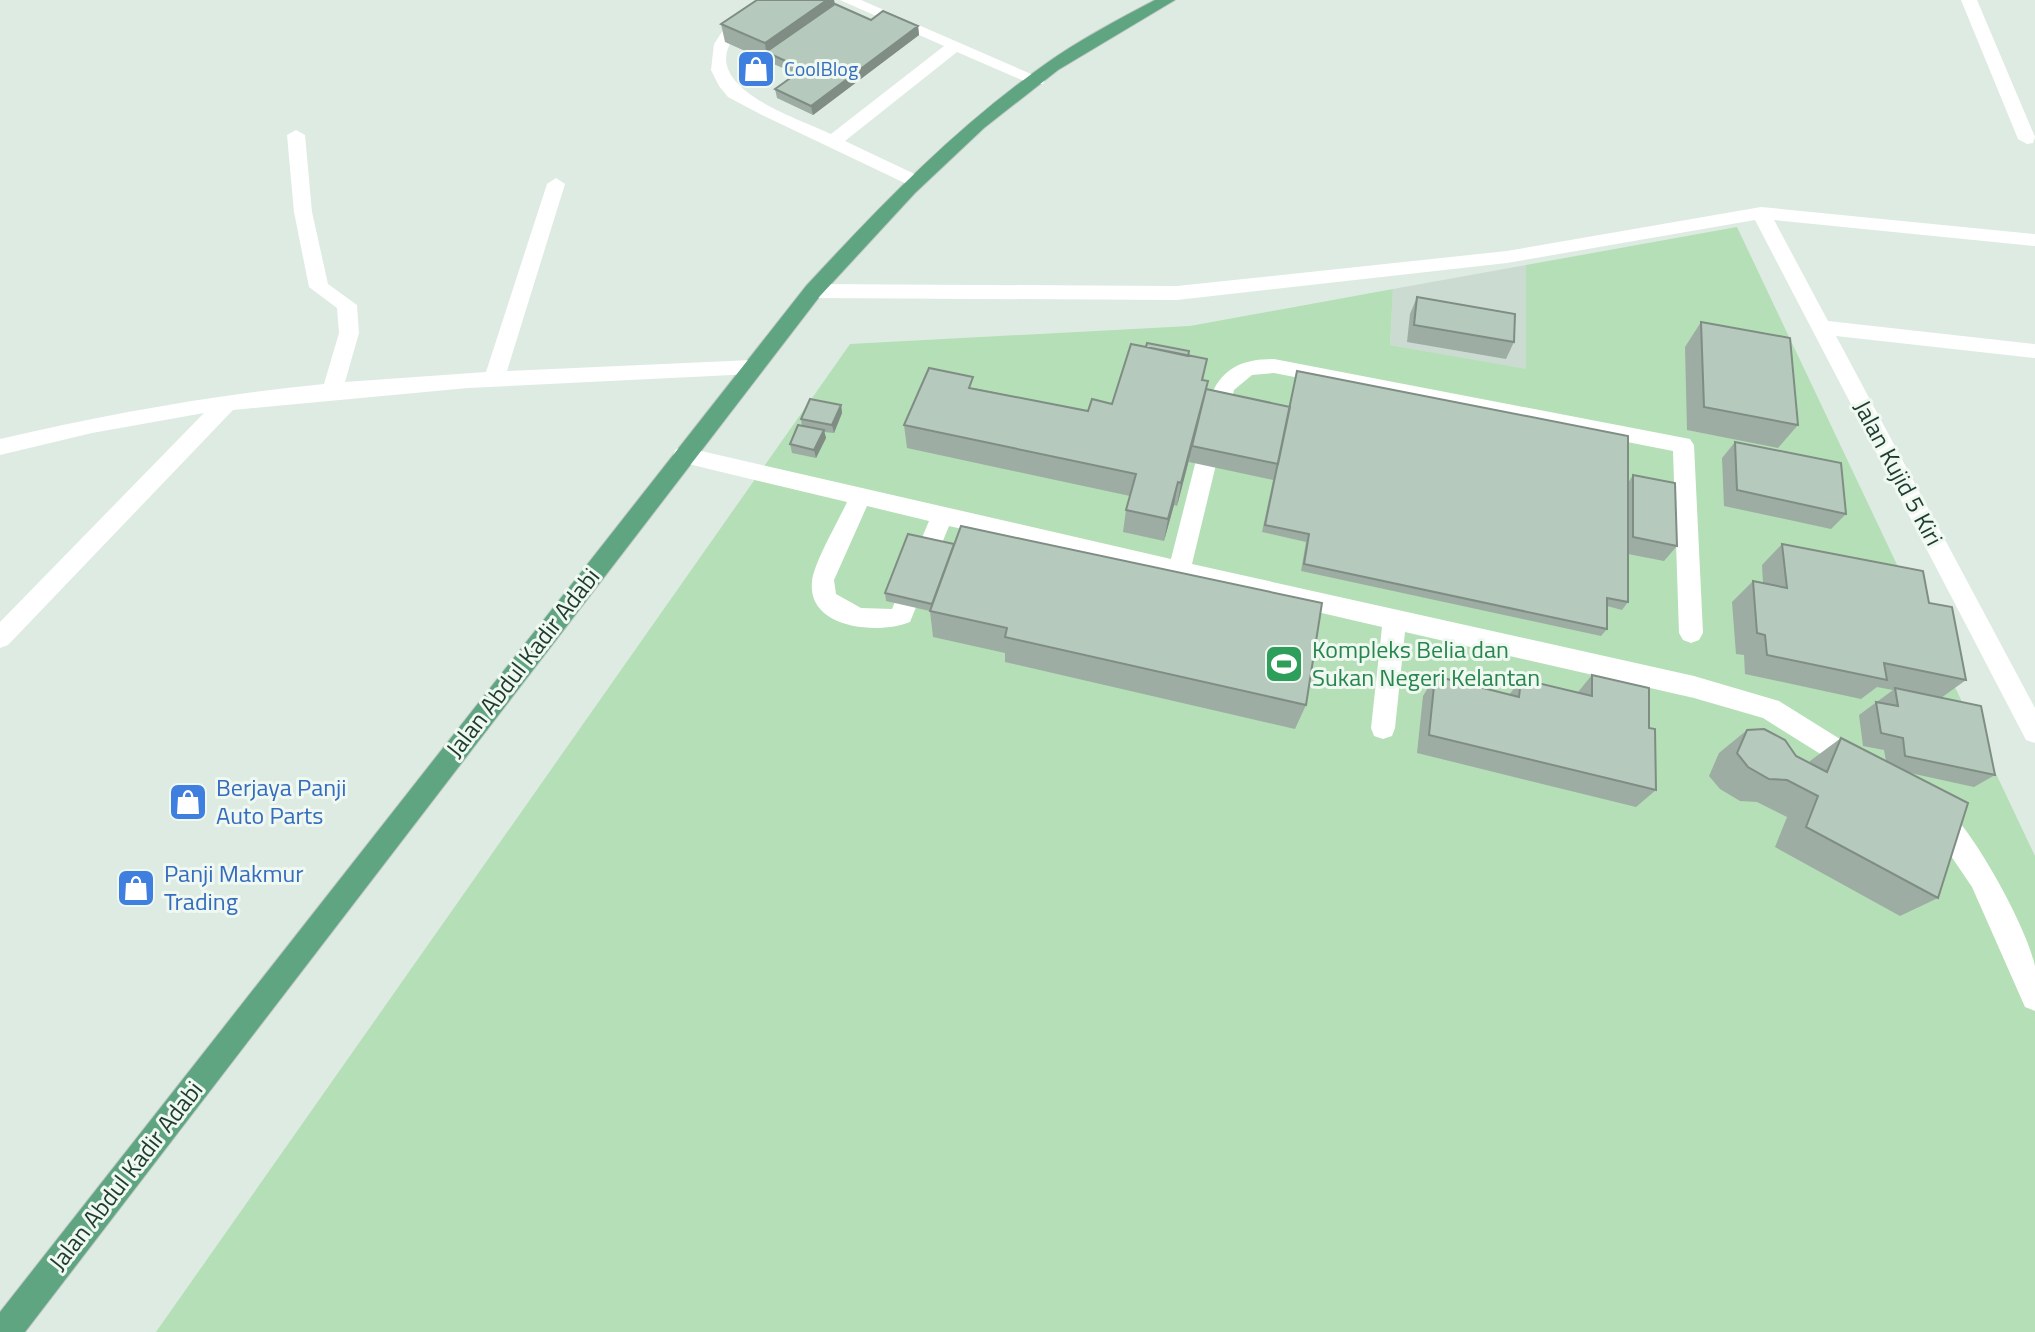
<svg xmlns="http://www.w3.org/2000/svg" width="2035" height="1332" font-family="'Titillium Web',sans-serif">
<rect width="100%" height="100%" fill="#deebe2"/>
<!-- built -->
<path fill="#ccdbd1" d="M1526 265 1527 370 1390 345 1393 289Z"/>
<!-- green -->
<path fill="#b5dfb6" d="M1737 227 2035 856V1332H156L850 344 1190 326 1393 289 1390 345 1526 369V265Z"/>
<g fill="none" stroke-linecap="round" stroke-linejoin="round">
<!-- major casing -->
<g stroke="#c0c8c4" stroke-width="2">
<path id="major" d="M1155 0H1175L1058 70 984 128 915 193 820 296 25 1332H0V1312L806 286C880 206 955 128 1044 65 1079 40 1117 20 1155 0Z"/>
</g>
<!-- minor -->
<path fill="#fff" fill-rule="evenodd" d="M764 0H782C768 15 745 23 733 39 699 88 800 119 831 134L944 46 840 0H861L1045 80 1043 84H1031L957 52 845 141 923 178 926 182 917 188 911 186 760 114 728 97 719 86 711 70 714 44 724 29Z
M1961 0H1977L2035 137 2033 143 2027 144 2018 139Z
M296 130 305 135 312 212 328 284 357 305 359 333 345 382 486 372 547 184 556 178 565 184 507 371 752 360 759 362 762 367 759 372 752 374 468 388 233 410 8 645 0 648V622L204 413 92 433 0 455V439C108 414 214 395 324 384L339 333 337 308 309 287 294 212 287 135Z
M1761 207 2035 234V246L1774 220 1828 321 2035 344V358L1836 336 2035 708V743L2026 740 1755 220 1507 263 1177 300 813 298 803 291 813 284 1177 286 1507 251Z
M1274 359 1690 439 1694 445 1703 633 1699 640 1691 643 1683 640 1679 633 1673 451 1274 373 1252 375 1234 390 1192 564 1694 676 1779 701 1864 754 1868 762 1864 770 1855 773 1846 770 1763 718 1694 698 1405 632 1395 728 1392 736 1383 739 1374 736 1371 728 1382 627 949 526 910 622C879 635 807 629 812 582 813 564 839 520 847 502L684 463 676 461 673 455 676 449 684 447 1171 559 1214 389C1227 365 1247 359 1274 359ZM867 506 929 521 892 609 861 608 836 594 834 580Z
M1937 802C1966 813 2031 935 2035 967 2035 981 2035 997 2035 1011L2025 1007 1972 887 1928 822 1924 814 1928 806Z"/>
<!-- major -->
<use href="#major" fill="#5fa582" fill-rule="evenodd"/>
</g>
<!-- wall -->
<path fill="#9dada3" d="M757 0H834L835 4 871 20 918 26 919 35 813 115 777 98 775 89 796 74 725 42 721 24Z
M1417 297 1514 342 1506 359 1407 342 1410 314Z
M1701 322 1798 425 1778 448 1687 430 1685 347Z
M1189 356 1207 359 1203 380 1206 389 1289 407 1297 371 1628 483 1633 475 1677 546 1664 561 1628 554V602L1622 610 1607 606V629L1601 636 1301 571 1306 542 1262 532 1273 480 1189 462 1190 456 1177 506 1174 505 1164 541 1123 532 1126 510 1130 496 907 448 904 425 974 388 1088 411 1112 404Z
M841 405 842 413 834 433 824 432 826 438 816 458 792 453 790 444 802 426 801 419Z
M1735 442 1846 514 1831 529 1724 506 1722 458Z
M908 534 1306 705 1295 729 1005 662V653L933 637 930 611 886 601 885 593Z
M1782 544 1929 603 1966 680 1941 698 1995 775 1974 787 1910 773 1938 898 1900 916 1775 847 1787 817 1757 802 1740 801 1720 789 1709 776 1719 753 1747 730 1809 763 1810 761 1841 738 1886 761 1884 750 1863 746 1859 715 1893 690 1877 687 1861 699 1745 674 1744 655 1736 654 1732 602 1753 581 1763 583 1762 565Z
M1592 675 1649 728 1656 790 1636 807 1417 753 1423 696 1435 676 1509 695 1521 679 1578 692Z"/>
<!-- shaded-wall -->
<path fill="#7f8d84" d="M827 0H834L836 13 766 52 765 43Z
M918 26 919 35 813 115 811 106Z
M1208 381 1190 456 1177 506 1181 483Z
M841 405 842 413 834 433 832 425Z
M824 430 826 438 816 458 814 450Z
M1178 482 1174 505 1164 541 1168 519Z"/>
<!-- building -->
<path fill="#b6c9bd" stroke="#7f8d84" stroke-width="2" d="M757 0H827L765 43 721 24Z
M835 4 871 20 883 11 918 26 811 106 775 89 803 69 766 52Z
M1417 297 1515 314 1514 342 1414 325Z
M1701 322 1790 338 1798 425 1704 407Z
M1147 343 1189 351 1188 356 1146 347Z
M1131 344 1207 359 1202 380 1208 381 1181 483 1178 482 1168 519 1126 510 1136 474 904 425 929 368 973 377 969 388 1088 411 1092 399 1112 404Z
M1297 371 1628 436V602L1607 598V629L1304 564 1309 534 1265 525Z
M1206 389 1290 407 1278 464 1192 446Z
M810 399 841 405 832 425 801 419Z
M798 425 824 430 814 450 790 444Z
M1735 442 1841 463 1846 514 1737 490Z
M1633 475 1675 483 1677 546 1633 537Z
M961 526 1322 603 1306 705 1005 637 1007 628 930 611Z
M908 534 954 544 932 604 885 593Z
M1782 544 1923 571 1929 603 1952 607 1966 680 1884 663 1887 680 1767 655 1765 635 1757 633 1753 581 1787 588Z
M1592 675 1649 688V728L1655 729 1656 790 1429 735 1435 676 1519 697 1521 679 1592 696Z
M1895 688 1981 706 1995 775 1905 756 1903 738 1881 733 1876 702 1898 706Z
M1764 729 1785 740 1796 756 1827 772 1841 738 1968 803 1938 898 1806 827 1818 796 1787 780 1769 779 1748 767 1737 753 1747 730Z"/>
<!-- icons -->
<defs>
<g id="shop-square" transform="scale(2)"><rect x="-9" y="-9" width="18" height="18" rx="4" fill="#3f7fe0" stroke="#eff8f1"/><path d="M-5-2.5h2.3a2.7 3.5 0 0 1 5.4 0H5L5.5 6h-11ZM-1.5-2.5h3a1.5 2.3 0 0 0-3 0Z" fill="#fff"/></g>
<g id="stadium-square" transform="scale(2)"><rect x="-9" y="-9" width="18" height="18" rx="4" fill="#2e9e5b" stroke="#eff8f1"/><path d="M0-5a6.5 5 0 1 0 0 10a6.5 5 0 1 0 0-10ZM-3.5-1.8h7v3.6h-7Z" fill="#fff"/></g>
</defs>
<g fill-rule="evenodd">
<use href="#shop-square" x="756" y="69"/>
<use href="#stadium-square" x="1284" y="664"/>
<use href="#shop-square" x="188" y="802"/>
<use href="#shop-square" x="136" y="888"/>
</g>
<g text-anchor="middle" stroke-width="6" stroke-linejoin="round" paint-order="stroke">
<!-- far-shop labels -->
<g font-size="20" fill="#366cbe" stroke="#eff8f1" text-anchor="start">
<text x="784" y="76">CoolBlog</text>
</g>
<!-- street labels -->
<g font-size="24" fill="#1e3c2d" stroke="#eff8f1">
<text transform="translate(1898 473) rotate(62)" y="8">Jalan Kujid 5 Kiri</text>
<text transform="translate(523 663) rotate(-52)" y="8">Jalan Abdul Kadir Adabi</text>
<text transform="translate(126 1176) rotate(-52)" y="8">Jalan Abdul Kadir Adabi</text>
</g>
<!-- leisure labels -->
<g font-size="24" fill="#27864d" stroke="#eff8f1" text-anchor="start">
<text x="1312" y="658">Kompleks Belia dan<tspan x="1312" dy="28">Sukan Negeri Kelantan</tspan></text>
</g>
<!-- shop labels -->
<g font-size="24" fill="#366cbe" stroke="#eff8f1" text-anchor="start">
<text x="216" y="796">Berjaya Panji<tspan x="216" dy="28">Auto Parts</tspan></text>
<text x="164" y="882">Panji Makmur<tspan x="164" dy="28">Trading</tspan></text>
</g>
</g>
</svg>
